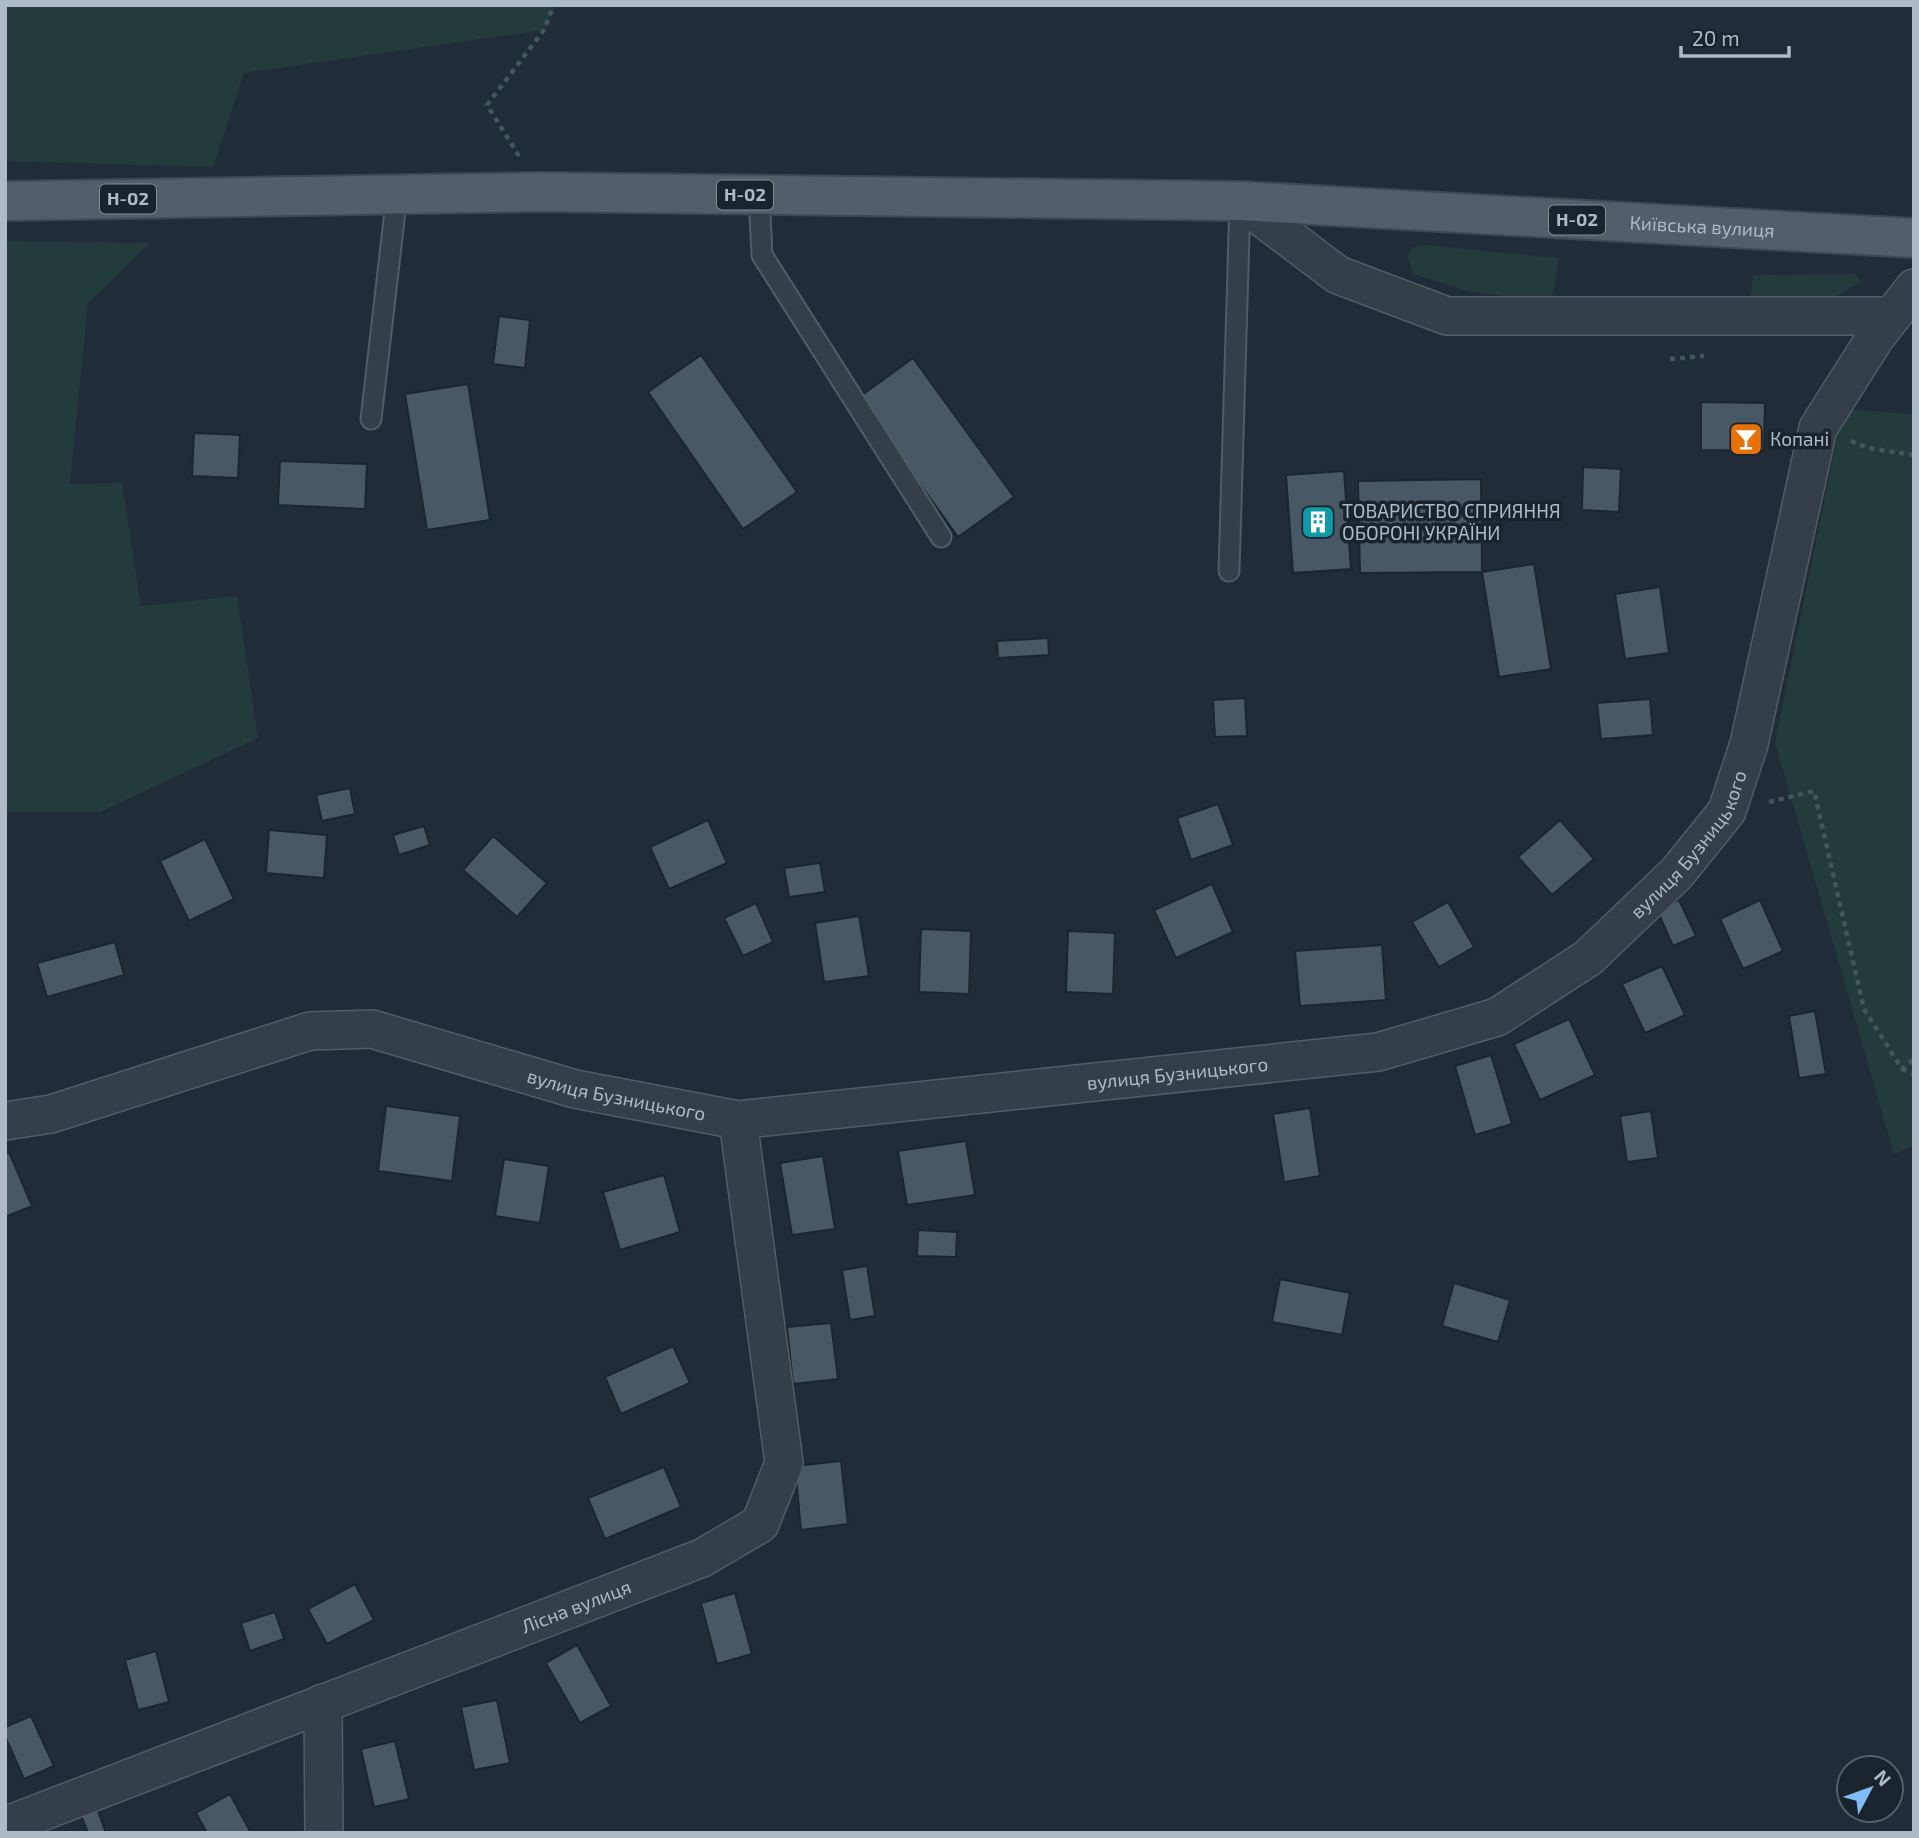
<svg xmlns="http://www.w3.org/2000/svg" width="1919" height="1838" font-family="'Exo 2',sans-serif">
<rect width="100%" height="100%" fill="#202d38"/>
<!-- green -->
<path fill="#233b3b" d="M5 5H556L544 30 244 73 213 167 5 161Z
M5 241 150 243 88 303 70 484 122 483 141 606 237 596 258 738 100 812H5Z
M1424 245 1559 258 1551 303 1467 291 1413 274 1408 257 1411 248Z
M1855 274 1861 282 1822 304 1748 327 1753 275Z
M1843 409 1914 414V1146L1894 1154 1775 742Z"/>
<!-- building -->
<path fill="#485865" stroke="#1b262f" stroke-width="2" d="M499 316 530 320 525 368 493 364Z
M701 355 797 492 743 529 648 392Z
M913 358 1014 497 958 537 858 398Z
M468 384 490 520 427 530 405 394Z
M1701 402 1765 403 1764 451 1701 450Z
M194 433 240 435 238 478 192 476Z
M280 461 367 464 365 509 278 505Z
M1583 467 1621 469 1619 512 1582 510Z
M1344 471 1351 569 1293 573 1286 475Z
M1481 479 1482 572 1360 573 1358 481Z
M1534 564 1551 669 1499 677 1482 572Z
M1660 587 1669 653 1625 659 1615 594Z
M1048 638 1049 655 998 658 997 641Z
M1245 698 1247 736 1215 737 1213 700Z
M1650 699 1653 735 1601 739 1597 703Z
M350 788 355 814 322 821 316 795Z
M1218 804 1233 845 1191 860 1177 818Z
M708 820 727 863 669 889 650 847Z
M1560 820 1594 859 1552 895 1518 857Z
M424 826 430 845 399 855 393 835Z
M269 830 327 835 324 878 266 873Z
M493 836 547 883 517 917 463 870Z
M205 839 234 899 189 921 160 861Z
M820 863 825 892 789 897 784 868Z
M1212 884 1233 932 1176 958 1154 910Z
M1679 900 1696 936 1673 946 1657 910Z
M1760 900 1783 951 1743 969 1720 919Z
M1448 902 1474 947 1439 967 1412 922Z
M756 903 773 942 743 956 724 918Z
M859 916 869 976 824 982 815 923Z
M921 929 971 931 969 994 919 992Z
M1068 931 1115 933 1113 994 1066 992Z
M115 942 124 975 47 997 37 963Z
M1382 945 1386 1000 1300 1006 1295 951Z
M1662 966 1685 1015 1645 1033 1622 984Z
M1815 1011 1826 1074 1799 1078 1789 1016Z
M1569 1019 1595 1075 1540 1100 1514 1044Z
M1491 1055 1512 1124 1475 1135 1455 1066Z
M386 1106 460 1116 452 1181 378 1171Z
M1310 1108 1320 1176 1284 1182 1273 1114Z
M1651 1111 1658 1158 1627 1162 1620 1116Z
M966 1141 975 1195 907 1205 898 1151Z
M9 1152 32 1206 5 1217V1154Z
M823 1156 835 1229 792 1235 780 1163Z
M504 1159 549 1166 540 1223 495 1216Z
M664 1175 680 1232 620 1250 603 1192Z
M918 1230 957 1232 956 1257 917 1256Z
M867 1266 875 1316 850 1320 842 1270Z
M1280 1279 1350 1293 1342 1335 1272 1322Z
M1454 1283 1510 1300 1498 1342 1442 1326Z
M831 1323 838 1379 793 1384 787 1327Z
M673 1346 690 1383 621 1414 605 1377Z
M841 1461 848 1524 801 1530 795 1466Z
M664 1467 681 1507 605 1539 588 1498Z
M355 1584 374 1620 327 1644 308 1609Z
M735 1593 752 1654 717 1664 701 1603Z
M275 1612 284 1639 250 1651 241 1623Z
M577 1645 611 1706 580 1723 546 1663Z
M156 1651 169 1702 138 1710 125 1660Z
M497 1700 510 1763 474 1770 461 1707Z
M31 1716 54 1766 24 1779 5 1736V1727Z
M395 1741 409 1799 374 1807 361 1749Z
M230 1794 251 1833H207L196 1813Z
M97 1808 106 1833H88L81 1815Z"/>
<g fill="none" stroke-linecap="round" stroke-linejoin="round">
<!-- service casing -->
<g stroke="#515d66" stroke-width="23">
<path id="service" d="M759 195 762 255 941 537
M371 419 397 194
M1229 571 1240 201"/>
</g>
<!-- minor casing -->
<g stroke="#515d66" stroke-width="40">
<g id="minor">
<path d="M1240 201 1338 275 1447 316H1892"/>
<path id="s1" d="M5 1121 51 1114 310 1031 372 1029 575 1089 738 1120 1378 1052 1497 1017 1588 958 1677 873 1727 811 1749 744 1818 428 1875 338 1914 288"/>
<path d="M323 1703 324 1833"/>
<path id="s2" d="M5 1826 702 1558 760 1524 784 1463 738 1120"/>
</g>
</g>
<!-- primary casing -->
<g stroke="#3d4852" stroke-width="42">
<g id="primary">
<path id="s3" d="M5 201 542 192 1240 201 1914 238"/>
</g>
</g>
<!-- path -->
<path stroke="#425858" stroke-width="4.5" stroke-dasharray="5 5" stroke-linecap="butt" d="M519 156 487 105 544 30 554 5
M1670 359 1704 356
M1851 441 1868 448 1914 455
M1769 802 1814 791 1864 1009 1902 1069 1914 1059
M1902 1069 1914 1074"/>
<!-- service -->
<use href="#service" stroke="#343f49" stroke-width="19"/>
<!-- minor -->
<use href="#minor" stroke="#343f49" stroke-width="37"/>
<!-- primary -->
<use href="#primary" stroke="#525e69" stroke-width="38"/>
</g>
<!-- icons -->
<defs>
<g id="bar-square" transform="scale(1.75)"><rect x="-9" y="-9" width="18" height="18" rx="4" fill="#e8710a" stroke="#1a242d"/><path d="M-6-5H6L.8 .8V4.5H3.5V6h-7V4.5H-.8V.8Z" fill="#fff"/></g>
<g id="building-square" transform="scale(1.75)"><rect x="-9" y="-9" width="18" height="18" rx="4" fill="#0f9aa8" stroke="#1a242d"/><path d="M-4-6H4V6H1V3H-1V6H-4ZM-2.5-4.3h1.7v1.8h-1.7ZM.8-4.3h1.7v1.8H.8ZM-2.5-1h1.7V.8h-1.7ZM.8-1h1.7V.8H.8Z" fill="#fff"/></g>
</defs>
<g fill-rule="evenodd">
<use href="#bar-square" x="1746" y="439"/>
<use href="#building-square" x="1318" y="522"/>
</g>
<g text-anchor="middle" stroke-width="7" stroke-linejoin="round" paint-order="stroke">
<!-- shield labels -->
<g fill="#1a242d" stroke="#828d97" stroke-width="2">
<rect x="717" y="180.5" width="56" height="29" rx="5"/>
<rect x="100" y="184.5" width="56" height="29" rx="5"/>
<rect x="1549" y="205.5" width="56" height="29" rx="5"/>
</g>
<g font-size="18" font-weight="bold" fill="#aebac5">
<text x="745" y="201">Н-02</text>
<text x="128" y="205">Н-02</text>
<text x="1577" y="226">Н-02</text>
</g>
<!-- street labels -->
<g font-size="19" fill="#aebac5" stroke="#1a242d">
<text dy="7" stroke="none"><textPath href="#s3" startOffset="1698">Київська вулиця</textPath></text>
<text dy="7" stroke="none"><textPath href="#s1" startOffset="1788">вулиця Бузницького</textPath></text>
<text dy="7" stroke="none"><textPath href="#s1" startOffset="1200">вулиця Бузницького</textPath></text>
<text dy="7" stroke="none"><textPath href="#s1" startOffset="634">вулиця Бузницького</textPath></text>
<text dy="7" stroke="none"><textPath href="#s2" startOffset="612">Лісна вулиця</textPath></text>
</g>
<!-- poi labels -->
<g font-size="19" fill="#aebac5" stroke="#1a242d" text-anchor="start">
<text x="1770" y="446">Копані</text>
<text x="1342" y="518">ТОВАРИСТВО СПРИЯННЯ<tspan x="1342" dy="22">ОБОРОНІ УКРАЇНИ</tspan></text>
</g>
</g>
<!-- border -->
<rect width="1919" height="1838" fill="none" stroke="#aebac5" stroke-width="14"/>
<!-- north arrow -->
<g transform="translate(1870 1789) rotate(49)"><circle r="33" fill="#1a242d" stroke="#55606a" stroke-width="2"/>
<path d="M0-5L12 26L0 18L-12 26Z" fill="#80bbf9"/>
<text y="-10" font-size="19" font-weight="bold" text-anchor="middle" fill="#aebac5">N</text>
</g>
<!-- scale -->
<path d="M1681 46v10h108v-10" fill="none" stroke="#aebac5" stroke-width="3.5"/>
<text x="1692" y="46" font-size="21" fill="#aebac5" stroke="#1a242d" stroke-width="5" paint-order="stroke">20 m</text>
</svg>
